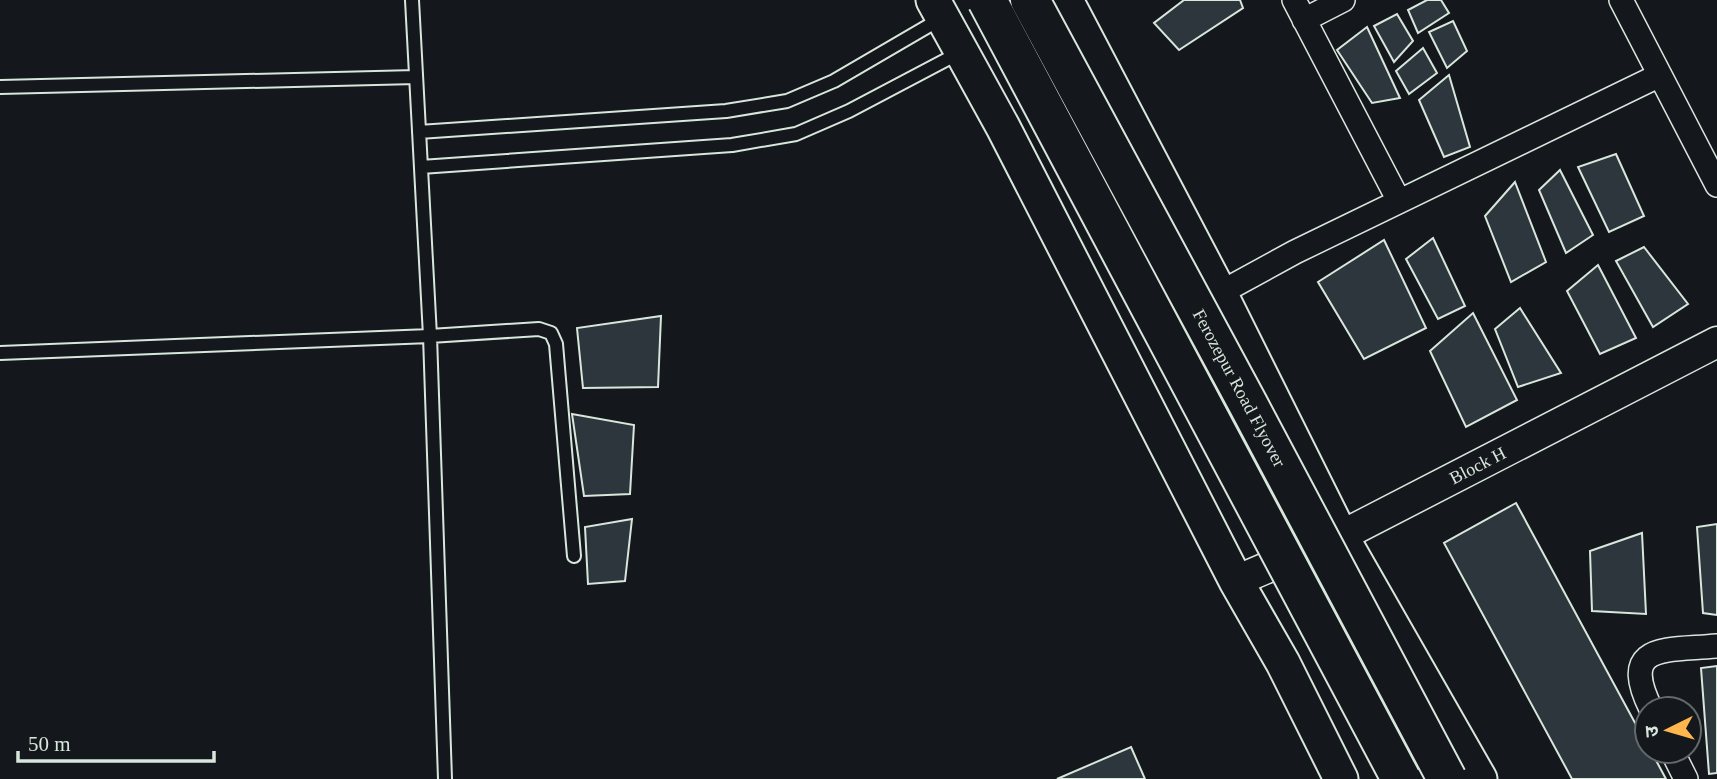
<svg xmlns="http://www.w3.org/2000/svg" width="1717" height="779" font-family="'Times New Roman','Noto Sans Devanagari',serif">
<rect width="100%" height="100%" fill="#14181c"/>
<!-- building -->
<path fill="#2c363c" stroke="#d8e6dc" stroke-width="2" d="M1184 0H1240L1243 8 1179 50 1154 23Z
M1427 0H1441L1449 13 1418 33 1408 10Z
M1397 14 1413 41 1394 62 1374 26Z
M1453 21 1467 51 1447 68 1429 32Z
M1367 27 1400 98 1372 103 1337 50Z
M1423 48 1437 73 1409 94 1396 71Z
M1449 75 1470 147 1444 157 1419 100Z
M1616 154 1644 216 1609 232 1578 167Z
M1560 170 1593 235 1566 253 1539 190Z
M1515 182 1546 262 1511 282 1485 216Z
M1433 238 1465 306 1438 319 1406 259Z
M1384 240 1426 328 1364 359 1318 282Z
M1644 247 1688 304 1653 327 1616 261Z
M1598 265 1636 338 1600 354 1567 291Z
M1520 308 1561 373 1518 387 1495 329Z
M1473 313 1517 400 1466 427 1430 351Z
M661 316 658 387 583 388 577 328Z
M572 414 634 425 630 494 584 496Z
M1516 503 1647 745V751H1651L1666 779H1572L1444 543Z
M632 519 625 581 588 584 585 527Z
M1717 524V615L1703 613 1697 527Z
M1642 533 1646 614 1592 611 1590 551Z
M1717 666V773L1709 774 1701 668Z
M1131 747 1145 779H1057Z"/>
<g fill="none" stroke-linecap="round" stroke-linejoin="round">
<!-- service casing -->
<g stroke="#d8e6dc" stroke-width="16">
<path id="service" d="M412 0 430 336 445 779
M0 87 416 77
M419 132 726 111 787 101 834 81 942 18
M421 167 732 145 796 134 849 111 959 53
M0 353 430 336 539 329 551 333 556 344 574 556"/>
</g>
<!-- minor casing -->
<g stroke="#d8e6dc" stroke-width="26">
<path id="minor" d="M1294 0 1399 201
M1621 0 1717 185
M1304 20 1343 0
M1220 293 1295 252 1660 75
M1651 709C1618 642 1667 651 1717 646
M1672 751 1686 779"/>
</g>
<!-- tertiary casing -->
<g stroke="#d8e6dc" stroke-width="33">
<g id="tertiary">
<path id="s1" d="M1236 581 1341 536 1717 342"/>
</g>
</g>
<!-- secondary casing -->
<g stroke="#d8e6dc" stroke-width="37">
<path id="secondary" d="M933 0 1003 127 1236 581 1283 663 1341 779
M1066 0 1220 293 1341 536 1480 779"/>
</g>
<!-- service -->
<use href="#service" stroke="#14181c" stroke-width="12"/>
<!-- minor -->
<use href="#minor" stroke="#14181c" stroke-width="23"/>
<!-- tertiary -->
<use href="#tertiary" stroke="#14181c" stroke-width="30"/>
<!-- secondary -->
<use href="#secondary" stroke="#14181c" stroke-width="33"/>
<!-- trunk-bridge casing -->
<g stroke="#d8e6dc" stroke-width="42" stroke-linecap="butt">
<g id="trunk-bridge">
<path d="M987 0 1401 779"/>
<path id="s2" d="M1030 0 1248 404 1447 779"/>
</g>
</g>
<!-- trunk-bridge -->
<use href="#trunk-bridge" stroke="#14181c" stroke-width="38"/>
</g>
<g text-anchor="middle" stroke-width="5" stroke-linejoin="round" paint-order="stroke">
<!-- street labels -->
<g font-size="18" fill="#d8e6dc" stroke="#14181c">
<text dy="6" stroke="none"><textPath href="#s2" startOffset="441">Ferozepur Road Flyover</textPath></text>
<text dy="6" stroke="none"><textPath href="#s1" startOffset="268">Block H</textPath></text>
</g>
</g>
<!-- north arrow -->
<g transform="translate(1668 730) rotate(265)"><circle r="33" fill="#14181c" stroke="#626a69" stroke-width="2"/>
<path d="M0-5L12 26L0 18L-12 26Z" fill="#ffb74d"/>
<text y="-10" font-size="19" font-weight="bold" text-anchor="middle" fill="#d8e6dc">उ</text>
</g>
<!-- scale -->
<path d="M18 751v10h196v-10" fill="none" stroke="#d8e6dc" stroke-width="3.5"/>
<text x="28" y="751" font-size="21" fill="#d8e6dc" stroke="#14181c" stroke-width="5" paint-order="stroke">50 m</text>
</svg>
